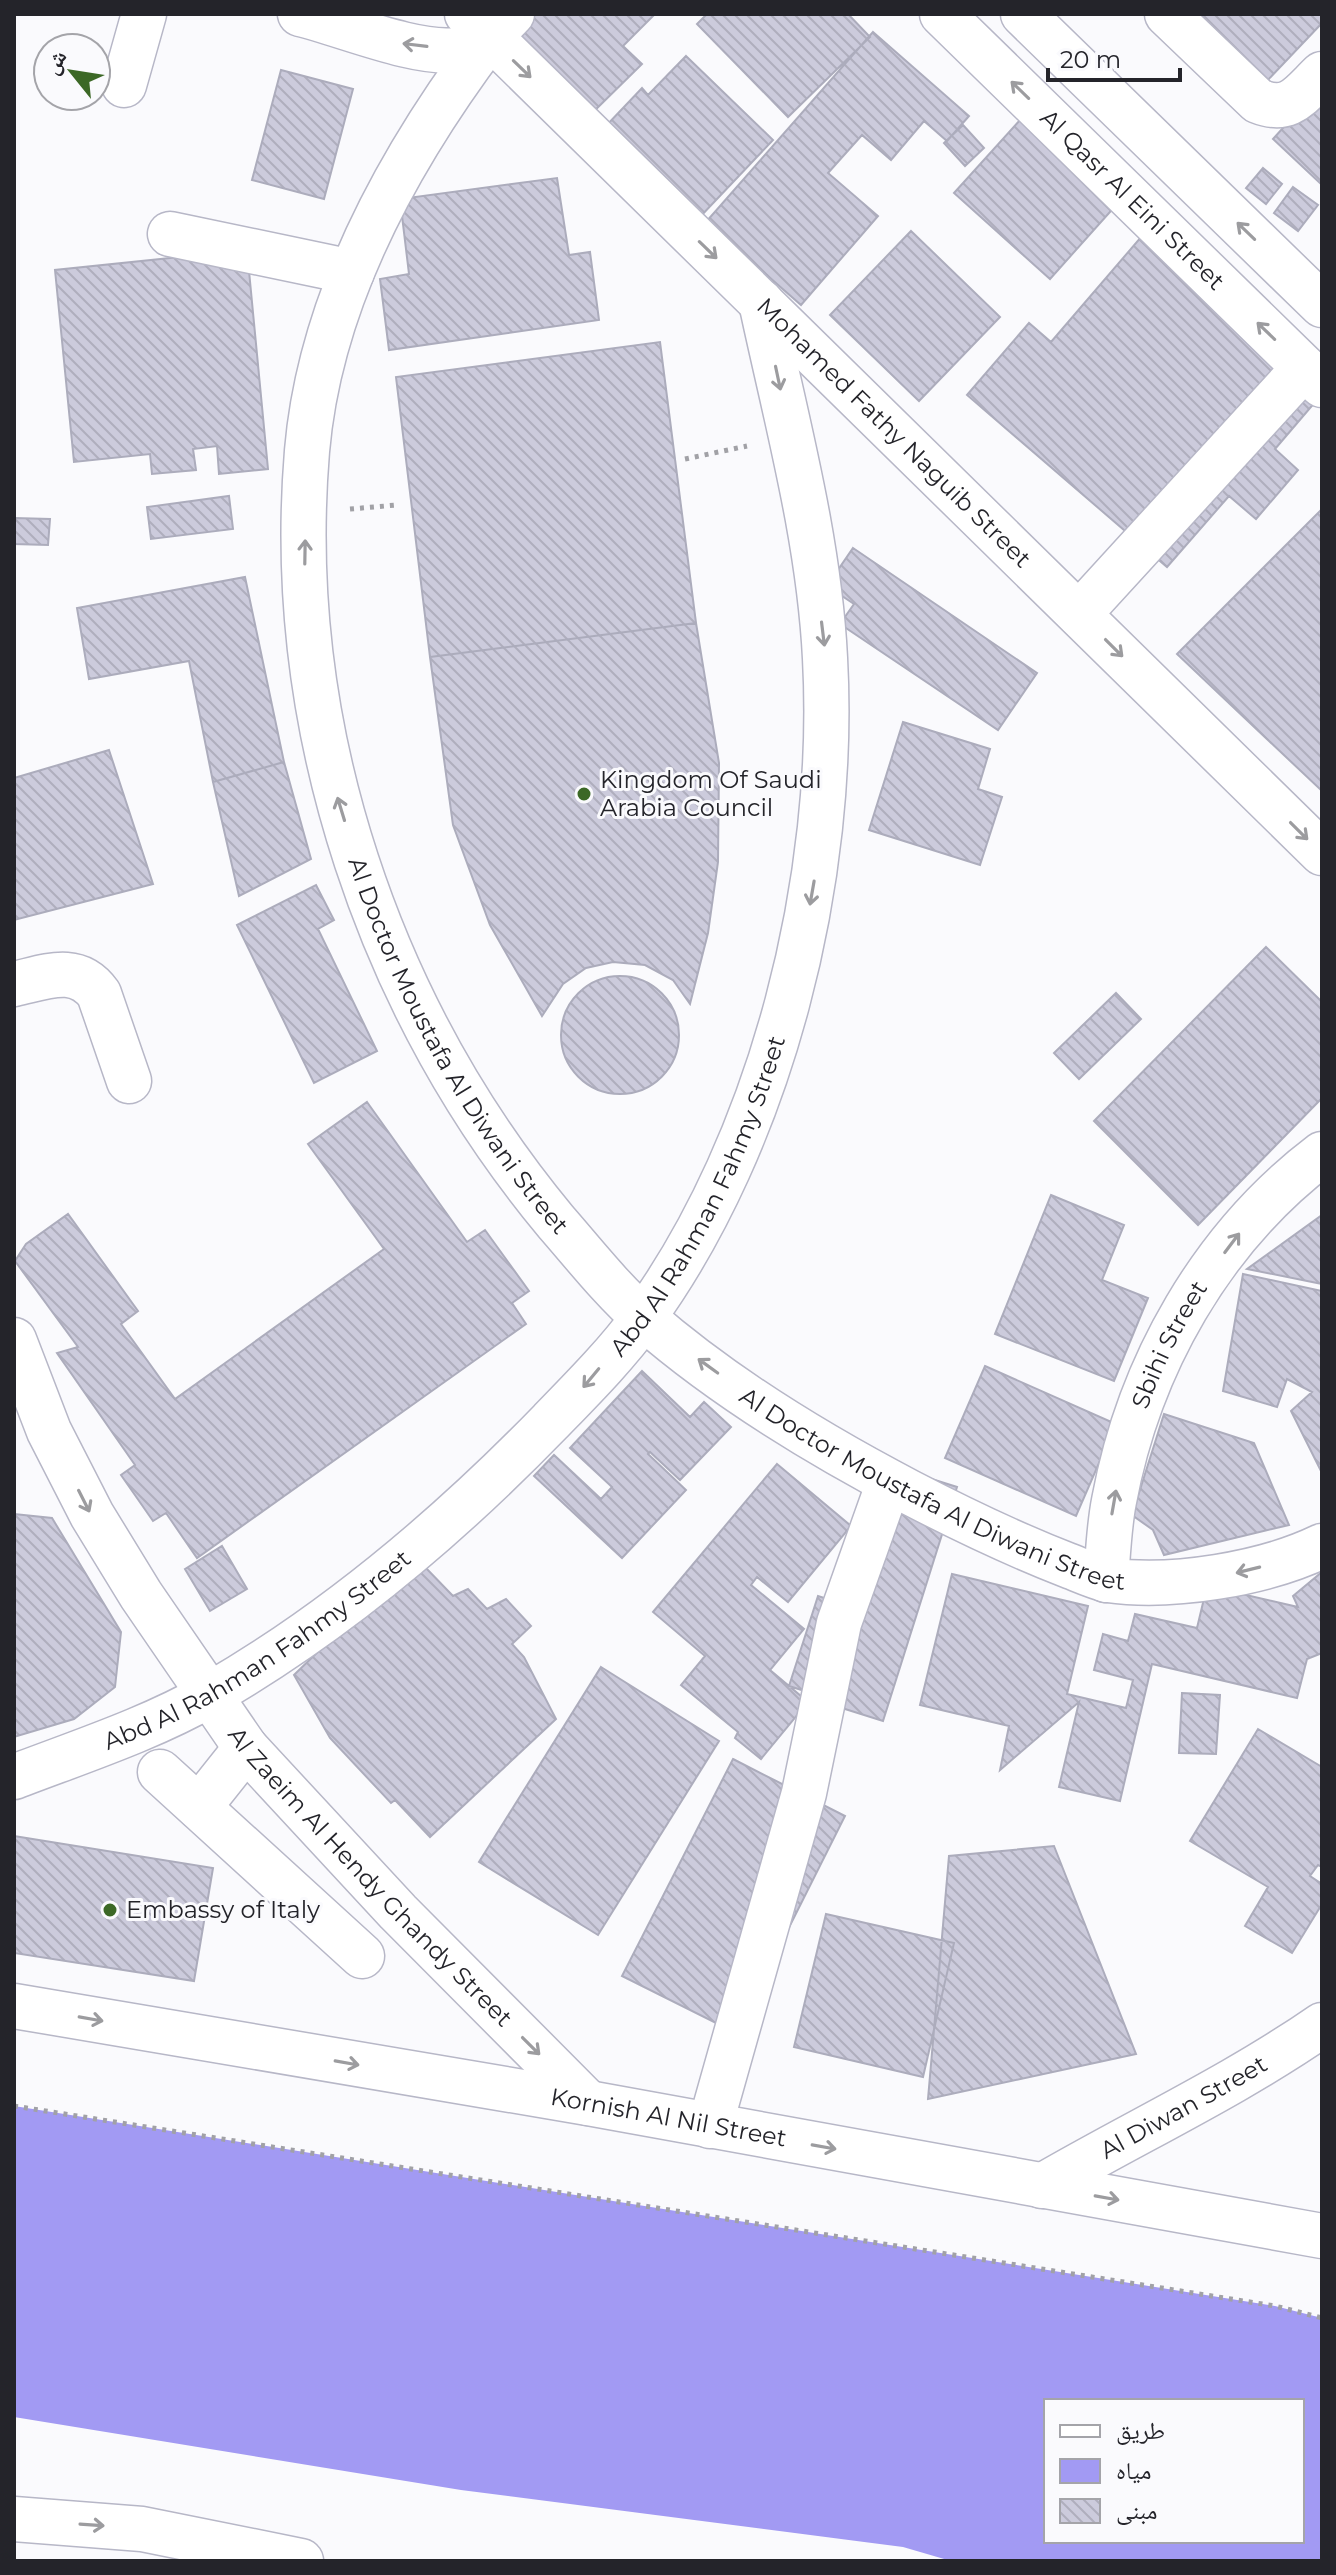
<svg xmlns="http://www.w3.org/2000/svg" width="1336" height="2575" font-family="Montserrat,'Noto Naskh Arabic',sans-serif">
<defs>
<pattern id="building-back-hatch" width="6" height="6" patternUnits="userSpaceOnUse" patternTransform="scale(2)"><rect width="6" height="6" fill="#cccbdc"/><path d="M-1 5l2 2M0 0l6 6M5-1l2 2" fill="none" stroke="#afaebd"/></pattern>
</defs>
<rect width="100%" height="100%" fill="#fafafd"/>
<!-- water -->
<path fill="#a29af3" fill-rule="evenodd" d="M14 2106 1275 2306 1322 2318V2561H951L903 2547 461 2490 14 2417ZM1046 2401H1302V2541H1046Z"/>
<!-- building -->
<path fill="url(#building-back-hatch)" stroke="#acacbc" stroke-width="2" d="M534 14H655L623 46 642 64 585 120 507 42Z
M707 14H848L870 37 788 117 697 24Z
M1154 14H1322V23L1247 102Z
M873 32 969 116 947 141 924 121 891 160 862 135 828 173 878 216 801 305 706 222Z
M686 56 773 140 698 219 604 128 642 88 648 95Z
M281 70 353 89 324 199 252 180Z
M1320 87 1322 89V185L1273 139Z
M1031 108 1126 194 1050 279 954 193Z
M963 125 984 148 965 166 944 143Z
M1263 168 1282 184 1266 204 1246 188Z
M557 178 569 255 590 252 599 320 389 350 380 279 409 274 400 199Z
M1293 187 1318 205 1298 231 1274 213Z
M1160 215 1322 394 1275 449 1298 470 1256 519 1229 496 1167 567 967 395 1029 323 1051 342Z
M911 231 1000 317 919 401 830 315Z
M247 250 268 469 219 474 217 446 193 449 196 470 152 474 150 454 74 462 55 270Z
M660 342 696 623 430 657 396 377Z
M229 496 233 529 151 539 147 507Z
M1322 509V791L1177 654Z
M14 518 50 519 48 545 14 544Z
M853 548 1037 673 998 730 840 624 854 604 827 586Z
M245 577 284 762 213 782 189 661 89 679 77 608Z
M696 623 719 763 718 862 708 933 690 1004 673 980 645 965 613 962 586 968 563 984 542 1016 490 925 453 825 430 657Z
M903 722 990 749 978 789 1002 797 980 865 869 830Z
M109 750 153 884 14 920V778Z
M284 762 311 859 239 896 213 782Z
M316 885 334 920 318 929 377 1051 314 1083 237 925Z
M1266 947 1322 1002V1098L1198 1225 1094 1121Z
M561 1035a59 59 0 1 1 118 0a59 59 0 1 1-118 0Z
M1116 993 1141 1019 1079 1079 1054 1053Z
M367 1102 467 1242 485 1230 529 1291 512 1303 526 1324 197 1558 166 1513 153 1521 121 1475 135 1465 57 1353 78 1347 15 1261 26 1244 68 1214 138 1311 121 1324 175 1399 384 1249 308 1144Z
M1051 1195 1124 1225 1102 1280 1148 1298 1114 1381 995 1334Z
M1322 1215V1284L1247 1269Z
M1243 1274 1322 1291V1473L1291 1411 1312 1392 1287 1379 1277 1407 1223 1391Z
M985 1366 1116 1424 1076 1516 945 1458Z
M642 1371 690 1417 704 1402 731 1427 680 1480 650 1452 648 1454 686 1490 622 1558 534 1476 554 1455 601 1499 612 1487 570 1448Z
M1164 1414 1254 1443 1289 1525 1164 1555 1153 1530 1132 1515Z
M777 1464 851 1526 788 1602 757 1577 751 1585 804 1629 770 1670 808 1702 761 1759 735 1738 738 1732 681 1685 705 1656 653 1612Z
M887 1465 957 1487 883 1721 826 1703 827 1698 789 1686 818 1596 843 1604Z
M14 1514 52 1518 121 1632 115 1687 74 1719 14 1737Z
M222 1546 247 1589 210 1611 185 1569Z
M424 1566 453 1596 468 1589 487 1609 506 1599 531 1626 512 1644 524 1657 556 1719 430 1837 395 1800 391 1803 330 1738 294 1675 328 1642Z
M1322 1572V1653L1307 1659 1297 1698 1152 1664 1120 1801 1059 1787 1079 1702 1000 1770 1009 1726 920 1705 952 1574 1088 1606 1067 1694 1126 1708 1133 1680 1094 1670 1103 1634 1128 1641 1135 1614 1197 1628 1207 1586 1298 1607 1293 1596Z
M601 1667 719 1741 598 1935 479 1862Z
M1182 1693 1220 1695 1216 1754 1179 1753Z
M1258 1729 1322 1767V1867L1318 1865 1310 1876 1322 1884V1904L1292 1953 1245 1926 1268 1887 1190 1841Z
M733 1759 845 1816 736 2033 622 1976Z
M14 1836 213 1868 194 1981 14 1953Z
M1054 1846 1136 2054 928 2099 949 1856Z
M826 1914 954 1943 923 2077 794 2047Z"/>
<g fill="none" stroke-linecap="round" stroke-linejoin="round">
<!-- minor casing -->
<g stroke="#b7b7c7" stroke-width="47">
<g id="minor">
<path d="M300 14C342 24 415 55 456 50 480 47 497 30 512 14"/>
<path id="s1" d="M467 14 1322 853"/>
<path d="M1167 14 1258 101C1290 114 1300 95 1322 74"/>
<path id="s2" d="M490 37C400 156 320 299 307 451 284 729 379 1009 556 1222 584 1254 612 1290 644 1318 723 1387 817 1444 909 1492 961 1519 1013 1544 1067 1565 1080 1570 1095 1577 1108 1580 1172 1589 1264 1574 1322 1546"/>
<path d="M124 85 144 14"/>
<path d="M170 234 352 272"/>
<path d="M1079 614 1304 368"/>
<path d="M14 984C46 977 77 963 99 994L129 1081"/>
<path id="s3" d="M14 1340 49 1431 92 1515 141 1595 246 1748 398 1912 588 2103"/>
<path id="s4" d="M1106 1580C1108 1554 1109 1526 1114 1501 1139 1366 1211 1238 1322 1154"/>
<path d="M160 1772 362 1956"/>
<path id="s5" d="M14 1777C79 1752 150 1729 211 1694 336 1622 450 1525 550 1422 582 1389 616 1355 643 1318 773 1139 837 877 825 658 819 538 786 419 761 302"/>
<path d="M199 1807 246 1748"/>
<path d="M710 2126 804 1793 839 1623 889 1482"/>
<path id="s6" d="M1042 2186C1135 2132 1234 2086 1322 2025"/>
</g>
</g>
<!-- major casing -->
<g stroke="#b7b7c7" stroke-width="47">
<path id="major" d="M14 2519 142 2529 301 2561"/>
</g>
<!-- highway casing -->
<g stroke="#b7b7c7" stroke-width="47">
<g id="highway">
<path id="s7" d="M942 14 1322 385"/>
<path d="M1023 14 1322 305"/>
<path id="s8" d="M14 2006 588 2103 1322 2236"/>
</g>
</g>
<!-- path -->
<path stroke="#a1a1a6" stroke-width="5" stroke-dasharray="4 6" stroke-linecap="butt" d="M685 459 747 446
M350 509 397 505
M14 2106 1275 2306 1322 2318"/>
<!-- minor -->
<use href="#minor" stroke="#fff" stroke-width="44"/>
<!-- major -->
<use href="#major" stroke="#fff" stroke-width="44"/>
<!-- highway -->
<use href="#highway" stroke="#fff" stroke-width="44"/>
</g>
<!-- one-way arrows -->
<defs><path id="oneway-shaft" d="M-6 0H5M1.5-3L5.5 0L1.5 3" fill="none" stroke-width="1.6" stroke-linecap="round" stroke-linejoin="round" transform="scale(2)"/></defs>
<g stroke="#9c9c9f">
<use href="#oneway-shaft" transform="translate(415 45) rotate(-173)"/>
<use href="#oneway-shaft" transform="translate(522 69) rotate(44)"/>
<use href="#oneway-shaft" transform="translate(1020 90) rotate(-136)"/>
<use href="#oneway-shaft" transform="translate(1246 231) rotate(-136)"/>
<use href="#oneway-shaft" transform="translate(708 250) rotate(44)"/>
<use href="#oneway-shaft" transform="translate(1266 331) rotate(-136)"/>
<use href="#oneway-shaft" transform="translate(778 378) rotate(78)"/>
<use href="#oneway-shaft" transform="translate(305 552) rotate(-89)"/>
<use href="#oneway-shaft" transform="translate(823 634) rotate(83)"/>
<use href="#oneway-shaft" transform="translate(1114 648) rotate(45)"/>
<use href="#oneway-shaft" transform="translate(341 809) rotate(-107)"/>
<use href="#oneway-shaft" transform="translate(1299 831) rotate(45)"/>
<use href="#oneway-shaft" transform="translate(812 893) rotate(100)"/>
<use href="#oneway-shaft" transform="translate(1232 1243) rotate(-53)"/>
<use href="#oneway-shaft" transform="translate(708 1366) rotate(-144)"/>
<use href="#oneway-shaft" transform="translate(591 1378) rotate(130)"/>
<use href="#oneway-shaft" transform="translate(84 1501) rotate(63)"/>
<use href="#oneway-shaft" transform="translate(1114 1502) rotate(-80)"/>
<use href="#oneway-shaft" transform="translate(1248 1570) rotate(166)"/>
<use href="#oneway-shaft" transform="translate(91 2019) rotate(10)"/>
<use href="#oneway-shaft" transform="translate(531 2046) rotate(45)"/>
<use href="#oneway-shaft" transform="translate(347 2063) rotate(10)"/>
<use href="#oneway-shaft" transform="translate(824 2147) rotate(10)"/>
<use href="#oneway-shaft" transform="translate(1107 2198) rotate(10)"/>
<use href="#oneway-shaft" transform="translate(92 2525) rotate(4)"/>
</g>
<!-- markers -->
<g fill="#3c6826" stroke="#fafafd" stroke-width="3">
<circle cx="584" cy="794" r="8"/>
<circle cx="110" cy="1910" r="8"/>
</g>
<g text-anchor="middle" stroke-width="6" stroke-linejoin="round" paint-order="stroke">
<!-- street labels -->
<g font-size="24" fill="#24242a" stroke="#fafafd">
<text dy="8" stroke="none"><textPath href="#s7" startOffset="266">Al Qasr Al Eini Street</textPath></text>
<text dy="8" stroke="none"><textPath href="#s1" startOffset="598">Mohamed Fathy Naguib Street</textPath></text>
<text dy="8" stroke="none"><textPath href="#s2" startOffset="1086">Al Doctor Moustafa Al Diwani Street</textPath></text>
<text dy="8" stroke="none"><textPath href="#s5" startOffset="924">Abd Al Rahman Fahmy Street</textPath></text>
<text dy="8" stroke="none"><textPath href="#s4" startOffset="246">Sbihi Street</textPath></text>
<text dy="8" stroke="none"><textPath href="#s2" startOffset="1758">Al Doctor Moustafa Al Diwani Street</textPath></text>
<text dy="8" stroke="none"><textPath href="#s5" startOffset="276">Abd Al Rahman Fahmy Street</textPath></text>
<text dy="8" stroke="none"><textPath href="#s3" startOffset="650">Al Zaeim Al Hendy Ghandy Street</textPath></text>
<text dy="8" stroke="none"><textPath href="#s6" startOffset="162">Al Diwan Street</textPath></text>
<text dy="8" stroke="none"><textPath href="#s8" startOffset="664">Kornish Al Nil Street</textPath></text>
</g>
<!-- poi labels -->
<g font-size="24" fill="#24242a" stroke="#fafafd" text-anchor="start">
<text x="600" y="788">Kingdom Of Saudi<tspan x="600" dy="28">Arabia Council</tspan></text>
<text x="126" y="1918">Embassy of Italy</text>
</g>
</g>
<!-- border -->
<rect width="1336" height="2575" fill="none" stroke="#24242a" stroke-width="32"/>
<!-- legend -->
<rect x="1044" y="2399" width="260" height="144" fill="#fafafd" stroke="#a4a4a9" stroke-width="2"/>
<rect x="1060" y="2425" width="40" height="12" fill="#ffffff" stroke="#a4a4a9" stroke-width="2"/>
<text x="1116" y="2439" font-size="24" fill="#24242a">طريق</text>
<rect x="1060" y="2459" width="40" height="24" fill="#a29af3" stroke="#a4a4a9" stroke-width="2"/>
<text x="1116" y="2479" font-size="24" fill="#24242a">مياه</text>
<rect x="1060" y="2499" width="40" height="24" fill="url(#building-back-hatch)" stroke="#a4a4a9" stroke-width="2"/>
<text x="1116" y="2519" font-size="24" fill="#24242a">مبنى</text>
<!-- north arrow -->
<g transform="translate(72 72) rotate(300)"><circle r="38" fill="#fafafd" stroke="#a4a4a9" stroke-width="2"/>
<path d="M0-6L14 30L0 20L-14 30Z" fill="#3c6826"/>
<text y="-12" font-size="22" font-weight="bold" text-anchor="middle" fill="#24242a">ش</text>
</g>
<!-- scale -->
<path d="M1048 68v12h132v-12" fill="none" stroke="#24242a" stroke-width="4"/>
<text x="1060" y="68" font-size="24" fill="#24242a" stroke="#fafafd" stroke-width="6" paint-order="stroke">20 m</text>
</svg>
